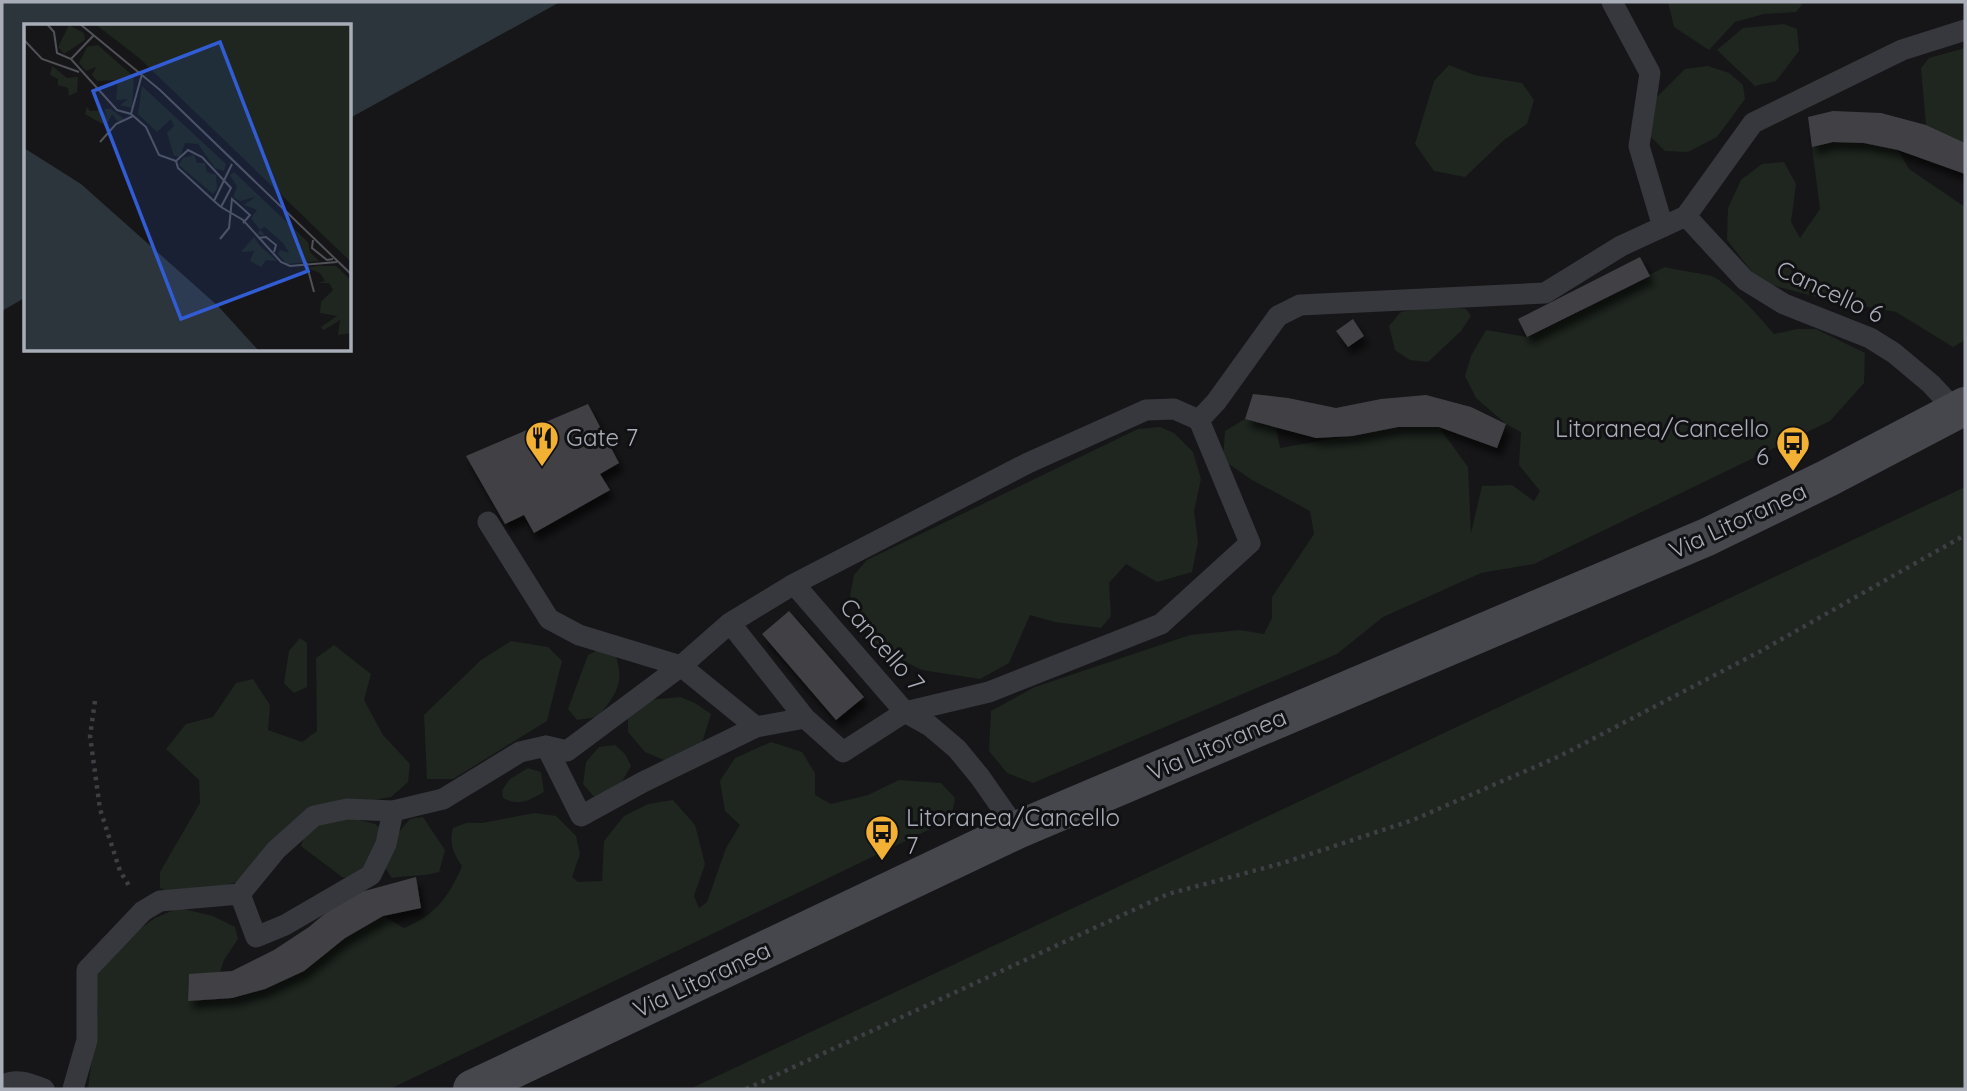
<svg xmlns="http://www.w3.org/2000/svg" width="1967" height="1091" font-family="Quicksand,sans-serif">
<defs>
<filter id="shadow"><feDropShadow dx="4.5" dy="8" stdDeviation="3.5" flood-color="#0009"/></filter>
</defs>
<rect width="100%" height="100%" fill="#161618"/>
<!-- green -->
<path fill="#1e261f" d="M1668 2H1804L1796 12 1764 14 1735 22 1709 50 1674 27Z
M1784 24 1797 29 1799 51 1776 81 1755 86 1717 50 1743 28Z
M1965 48V140L1964 143 1926 125 1921 68 1929 58Z
M1449 65 1474 75 1522 83 1534 100 1527 124 1504 140 1465 177 1434 171 1415 144 1434 81Z
M1708 66 1729 73 1743 85 1745 99 1717 137 1688 152 1665 151 1647 133 1654 100 1685 69Z
M1833 142 1864 143 1898 150 1909 169 1965 207V340L1953 347 1896 312 1828 300 1760 282 1727 240 1728 208 1741 180 1762 164 1784 162 1796 184 1791 222 1800 238 1820 209 1812 147Z
M1665 267C1675 270 1708 274 1714 277 1736 290 1758 315 1774 334L1797 329H1816L1865 353 1864 383 1830 421 1534 564 1481 573 1383 617 1337 654 1033 783 1007 773 989 751 991 711 1035 687 1190 635 1240 630 1264 634 1272 618V597L1314 534 1310 511 1252 480 1223 460 1225 431 1245 419 1276 427 1280 448 1398 427H1439L1468 467 1471 533 1482 486 1512 485 1534 501 1540 491 1519 465 1521 432 1506 424 1476 398 1465 376 1471 356 1486 330 1527 337Z
M1437 305 1466 309 1471 316 1461 331 1428 362 1410 360 1395 350 1389 326 1401 312Z
M1160 427 1174 433 1193 452 1201 479 1194 511 1198 542 1192 572 1157 582 1126 564 1109 583 1111 616 1101 628 1055 622 1030 615 1009 663 980 679 922 670 877 648 850 596 854 575 867 560 1138 429Z
M1965 487V1089H690Z
M300 638 307 643V687L294 693 284 683 289 651Z
M511 641 548 647 562 661 547 721 453 779H427L424 715 481 660Z
M334 645 371 674 364 700 383 735 410 764 408 782 391 797 368 801 321 805 237 882 206 891 173 894 160 888V872L200 803 199 780 166 749 186 724 213 717 236 683 253 679 270 705 268 730 302 742 317 731 316 658Z
M598 650 615 653C625 684 617 693 598 717L577 720 568 709 588 655Z
M680 697 695 703 711 714 702 743 680 759 664 760 645 752 628 732V718L648 700Z
M771 742 802 752 815 773V795L831 804 868 795 899 780 941 783 955 798 951 819 390 1089H88L98 1009 92 990 94 972 106 954 155 918 179 908 213 916 235 927 238 939 224 960 220 972 189 975 188 1001 232 998 265 989 304 971 345 938 383 916 404 928C435 915 449 897 462 866 453 853 449 844 453 828L466 823H482L535 813 556 816 576 836 580 854 572 877 578 882 602 881 604 841 624 816 648 804 673 800 695 825 705 864 694 896 699 908 707 902 726 848 740 825 725 811 720 781 735 758Z
M615 745 625 754 631 766 617 790 595 798 583 784 586 762 599 747Z
M528 768 541 772 544 792C530 800 519 807 503 798L502 790 510 779Z
M344 816 375 824 381 828 383 841 355 879 342 877 301 846C310 821 319 820 344 816Z
M423 817 445 850 439 872C423 877 409 875 392 878L383 865 392 840 410 819Z"/>
<!-- water -->
<path fill="#2c353c" d="M2 2H560L350 118V26H26V297L2 311Z"/>
<!-- building -->
<path fill="#404145" filter="url(#shadow)" d="M1833 111 1881 113 1926 125 1965 143V174L1898 150 1864 143 1833 142 1812 147 1808 117Z
M1640 257 1650 276 1527 337 1518 319Z
M1353 319 1364 336 1348 347 1336 331Z
M1253 394 1288 398 1336 408 1381 399 1426 395 1471 407 1506 424 1497 448 1439 427H1398L1352 436 1316 438 1245 419Z
M588 404 619 463 600 474 610 490 534 533 524 515 505 524 466 456Z
M789 611 864 697 836 720 762 634Z
M416 877 421 908 383 916 345 938 304 971 265 989 232 998 188 1001 189 974 232 971 274 950 309 927 346 896Z"/>
<g fill="none" stroke-linecap="round" stroke-linejoin="round">
<!-- path -->
<path stroke="#3d3f44" stroke-width="4.5" stroke-dasharray="3.5 5" stroke-linecap="butt" d="M95 701 90 736 100 809 120 871 131 889
M746 1089 1168 894 1283 863 1413 820 1560 756 1759 652 1965 535"/>
<!-- service -->
<path stroke="#37383d" stroke-width="21" d="M1612 2 1650 73 1639 146 1663 227
M1686 216 1745 280 1784 304 1870 338 1894 353 1931 384 1956 411
M1199 420 1216 402 1278 316 1300 305 1545 293 1621 246 1686 216 1753 123 1902 50 1965 30
M488 522 549 619 579 635 681 666 756 727 643 782 581 816 546 746
M794 584 905 712 930 726 957 749 980 777 1017 830
M756 727 805 718
M240 894 256 937 285 925 371 875 386 844 393 811
M2 1086C15 1077 31 1084 44 1089
M73 1089 87 1040V970L143 911 160 901 240 894 276 850 314 816 347 809 393 811 443 799 520 752 546 746 567 751 681 666 730 623 794 584 1028 463 1146 410 1174 409 1199 420 1250 543 1161 624 989 692 905 712 843 752 805 718 730 623"/>
<!-- secondary -->
<path stroke="#45474d" stroke-width="38" d="M472 1089 1017 830 1707 537 1828 478 1965 406"/>
</g>
<!-- icons -->
<defs>
<g id="restaurant-pin" transform="scale(1.75)"><path d="M0 17L-7.5 6A9.5 9.5 0 1 1 7.5 6Z" fill="#f2b134" stroke="#111113"/><path d="M-5-6h1v4h1v-4h1v4h1v-4h1v5L-1.5 .5V6h-2V.5L-5-1ZM5-6V6H3V1.5H1.5Q1.5-4 5-6Z" fill="#111"/></g>
<g id="bus-pin" transform="scale(1.75)"><path d="M0 17L-7.5 6A9.5 9.5 0 1 1 7.5 6Z" fill="#f2b134" stroke="#111113"/><path d="M-5-6H5V4H4V6H2V4H-2V6H-4V4H-5ZM-3.5-4V0h7V-4ZM-3.5 1.2v1.5H-2V1.2ZM2 1.2v1.5H3.5V1.2Z" fill="#111"/></g>
</defs>
<g fill-rule="evenodd">
<use href="#restaurant-pin" x="542" y="438"/>
<use href="#bus-pin" x="1793" y="443"/>
<use href="#bus-pin" x="882" y="832"/>
</g>
<g text-anchor="middle" stroke-width="6" stroke-linejoin="round" paint-order="stroke">
<!-- street labels -->
<g font-size="24" fill="#a8adb8" stroke="#111113">
<text transform="translate(1830 292) rotate(25)" y="8">Cancello 6</text>
<text transform="translate(1738 521) rotate(-25)" y="8">Via Litoranea</text>
<text transform="translate(882 645) rotate(49)" y="8">Cancello 7</text>
<text transform="translate(1217 745) rotate(-23)" y="8">Via Litoranea</text>
<text transform="translate(702 980) rotate(-25)" y="8">Via Litoranea</text>
</g>
<!-- poi labels -->
<g font-size="24" fill="#a8adb8" stroke="#111113" text-anchor="start">
<text x="1769" y="437" text-anchor="end">Litoranea/Cancello<tspan x="1769" dy="28">6</tspan></text>
<text x="566" y="446">Gate 7</text>
<text x="906" y="826">Litoranea/Cancello<tspan x="906" dy="28">7</tspan></text>
</g>
</g>
<!-- overview -->
<g transform="translate(24 24)">
<rect width="327" height="327" fill="#161618"/>
<path d="M71 0H327V238L114 33ZM45 1 60 9 61 16 40 30 34 23ZM74 21 110 53 108 84 96 81 104 75 92 76 94 56 73 57 68 51 72 43 62 47 55 39 63 23ZM28 42 43 54 54 53 53 68 45 72 44 64 34 61V55L26 51ZM118 62 202 140 200 147 191 144 174 120 161 119 156 133 150 132 143 109 150 102 147 95 133 108 114 90ZM63 83 66 87 78 86 84 93 80 85H87L100 95 95 99 88 90 82 102 61 90ZM170 131 173 139H181L183 148 192 151 193 165 189 170 155 141 159 134ZM210 148 284 218 286 228 295 237 263 240 254 230 256 226 265 229 260 220 241 203 236 205 241 212 233 210 236 206 227 194 233 186 220 181 231 173 216 177 209 173 213 163 206 151ZM230 213 236 222 253 237 242 236 237 243 226 237 230 227 217 228ZM294 242H312L327 256V309L314 311 316 296 300 306 297 303 313 292 296 289 297 278 309 266 305 259H294L301 257 296 249 283 244Z" fill="#1e261f"/>
<path d="M0 124 57 160 194 282 235 327H0Z" fill="#2c353c"/>
<path fill="none" stroke="#505258" stroke-width="2" d="M23 0 30 8 33 29 47 35 93 86 107 90 122 103 135 131 152 137M56 0 136 66 328 251M0 16 18 35 55 48M47 35 70 11M107 90 118 50M76 118 92 100 109 92M190 177 208 140M197 183 207 164 178 133 164 126 152 137 154 144 190 177 197 183 219 196 257 238 266 242 313 238M234 214 242 213 252 221 250 228M196 215 205 204 208 175 226 191 219 199M289 216 288 224 303 236 309 235M282 238 290 268"/>
<path fill="#325cd3" fill-opacity="0.15" stroke="#325cd3" stroke-width="3.5" d="M196 18 284 247 157 295 69 67Z"/>
<rect width="327" height="327" fill="none" stroke="#a8adb8" stroke-width="3.5"/>
</g>
<!-- border -->
<rect width="1967" height="1091" fill="none" stroke="#a8adb8" stroke-width="7"/>
</svg>
